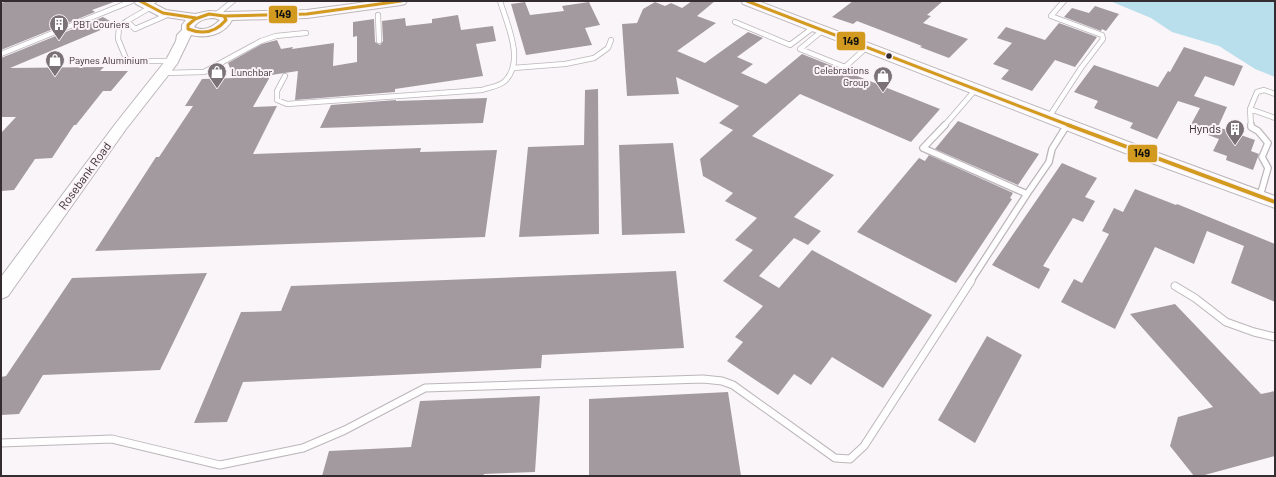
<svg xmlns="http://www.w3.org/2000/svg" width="1276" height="477" font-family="Barlow,sans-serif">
<rect width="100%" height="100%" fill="#faf5f8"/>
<!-- water -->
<path fill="#b8dfeb" d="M1110 1H1275V77L1255 69 1219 46 1172 32 1151 18Z"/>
<!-- building -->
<path fill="#a39a9f" d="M8 1H113L114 2 92 10 95 12 1 50V3Z
M692 1H715L697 16 716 23 677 51 705 63 748 32 763 38 737 57 753 64 741 73 766 84 802 54 940 109 911 142 800 94 752 136 834 175 794 217 821 231 808 245 794 238 759 276 779 288 812 250 932 315 883 388 832 357 811 385 794 374 778 395 727 361 743 342 735 337 763 306 723 281 753 250 735 240 757 218 725 201 733 193 703 176 700 159 733 130 719 123 739 106 676 77 679 94 627 96 622 24 637 23 643 9 655 2 665 6 671 3 682 8Z
M853 1H943L927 15 931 16 923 23 968 39 949 58 920 47 922 46 857 21 853 24 832 17Z
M525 2 530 15 564 11 562 6 589 2 600 25 585 28 592 45 526 55 511 4Z
M1095 6 1119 14 1106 31 1102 29 1101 31 1064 17 1072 8 1089 13Z
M458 15 461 30 493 26 496 41 476 44 483 76 395 89V92L295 100 298 71 271 75 253 107 277 106 253 154 421 148 420 152 497 150 485 237 95 251 156 157H159L193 106H185L202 79 234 78 228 63 262 44 277 40 281 49 293 47 292 49 334 43 333 66 357 62V36L353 37V22L374 19 375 42 380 45 383 41 382 21 405 18 406 26 432 23V19Z
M103 17 115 24 10 68 104 67 100 71H128L111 91H103L76 125H74L52 158 35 159 14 190 1 191V133L16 117H1V58Z
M1059 23 1097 37 1075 67 1055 60 1032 91 1001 79 1009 70 993 64 1012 43 997 38 1006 27 1045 40Z
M1184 47 1243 66 1234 86 1205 76 1194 96 1227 107 1218 127 1255 140 1251 151 1259 154 1253 170 1226 160 1227 156 1213 151 1219 139 1189 128 1200 108 1178 101 1157 139 1130 128 1133 123 1094 108 1098 101 1074 92 1094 65 1158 87 1168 71 1170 72Z
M598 89 599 234 519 237 528 147 584 145 585 90Z
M487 98 483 123 320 128 331 105 396 100V101Z
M958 121 1039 154 1018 185 935 149Z
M673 143 685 233 622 235 619 145Z
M929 155 1013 193 1010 198 1012 199 956 283 857 232 919 158 925 161Z
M1062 163 1097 178 1085 197 1095 201 1083 222 1073 218 1043 266 1050 269 1039 289 992 265Z
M1135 189 1176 205 1177 204 1275 244V302L1231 283 1244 246 1207 231 1194 264 1155 247 1115 329 1061 302 1074 279 1082 283 1109 234 1102 231 1114 208 1123 212Z
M676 271 684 348 542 355 541 368 243 382 227 422 194 423 241 312 281 311 291 286Z
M207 273 160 370 43 375 19 414 1 415V377L6 376 72 278Z
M1175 304 1261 394 1275 391V456L1201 476H1194L1170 446 1178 417 1213 407 1130 314Z
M987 336 1022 355 975 443 938 420Z
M728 392 741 476H589V399Z
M540 396 535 472 484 474 483 476H322L329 451 411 447 420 401Z"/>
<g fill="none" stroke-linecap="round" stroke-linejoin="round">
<!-- lane-far2 casing -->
<g stroke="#bcb6ba" stroke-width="6">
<path id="lane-far2" d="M146 4 154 1
M151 7 127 21 135 29 165 16
M217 14 233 1
M378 15 379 41
M127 21 119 27 118 39 127 61H172
M735 22 790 45 814 27
M823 30 800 49 845 67 867 47
M1 54 132 1
M513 68 565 64 594 58 608 48 611 40
M163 73 204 72 261 41 276 36 306 33
M285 76 277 91V100L287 104 482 90C489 87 499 87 505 81 525 61 507 24 500 1
M1250 109 1275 118
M1049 117 1081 68 1103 39 1102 35 1051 16 1064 1
M944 126 976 89
M1067 126 1068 124
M1251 126 1250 109 1257 92 1264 90 1275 94"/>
</g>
<!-- lane-far1 casing -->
<g stroke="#bcb6ba" stroke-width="8">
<path id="lane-far1" d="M945 125 923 148 1027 194 1049 162 1052 149 1067 125
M1251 125V127L1258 131 1268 143 1262 157 1268 168 1260 196
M970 282 1027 194"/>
</g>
<!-- lane casing -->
<g stroke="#bcb6ba" stroke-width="9">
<path id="lane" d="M1175 286 1195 298 1226 322 1254 332 1275 337
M1 443 112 439 220 465 303 448 345 430 425 388 703 379 722 381 733 385 835 458 850 459 864 446 971 281"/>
</g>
<!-- secondary casing -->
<g stroke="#bcb6ba" stroke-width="2">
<path id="secondary" d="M134 1H149L166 10 195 14 209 11 224 12 307 10 374 1H407L405 4 401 5 307 18 232 20C225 34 207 39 191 35L177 64 126 129 8 296 1 299V277L116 123 166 60 176 41 177 35 182 30V25L186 20 159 16 136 4ZM214 18 220 20C213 27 204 32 194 27 198 20 207 18 214 18Z
M741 1H758L1142 147 1275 196V208L1130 155 743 4Z"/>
</g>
<!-- lane-far2 -->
<use href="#lane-far2" stroke="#fefefe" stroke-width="4.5"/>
<!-- lane-far1 -->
<use href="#lane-far1" stroke="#fefefe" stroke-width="5.5"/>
<!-- lane -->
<use href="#lane" stroke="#fefefe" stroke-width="7"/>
<!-- secondary -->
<use href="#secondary" fill="#fefefe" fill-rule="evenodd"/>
<!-- bus-1-far1 casing -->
<g stroke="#fcf3f8" stroke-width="5.5">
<path id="bus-1-far1" d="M140 1 163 13 196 18
M747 1 1071 126
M209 14 224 16 226 20C216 32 203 35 188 29V25L195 19Z
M224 16 307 14 401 1"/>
</g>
<!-- bus-1 casing -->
<g stroke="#fcf3f8" stroke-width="7">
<path id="bus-1" d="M1068 125 1275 202"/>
</g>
<!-- bus-1-far1 -->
<use href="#bus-1-far1" stroke="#d29b20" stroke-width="3"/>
<!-- bus-1 -->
<use href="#bus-1" stroke="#d29b20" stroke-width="4"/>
</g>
<!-- icons -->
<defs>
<g id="building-pin" transform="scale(1)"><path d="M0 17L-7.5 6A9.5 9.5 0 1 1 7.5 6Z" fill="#7a7277" stroke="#fcf3f8"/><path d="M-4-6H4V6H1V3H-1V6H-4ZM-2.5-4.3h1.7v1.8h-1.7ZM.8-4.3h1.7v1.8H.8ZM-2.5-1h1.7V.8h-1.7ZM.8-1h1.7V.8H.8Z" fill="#fff"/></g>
<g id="shop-pin" transform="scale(1)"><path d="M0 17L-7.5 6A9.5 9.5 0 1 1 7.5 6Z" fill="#7a7277" stroke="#fcf3f8"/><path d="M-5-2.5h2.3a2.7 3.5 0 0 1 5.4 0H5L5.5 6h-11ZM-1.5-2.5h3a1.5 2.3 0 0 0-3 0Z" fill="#fff"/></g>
</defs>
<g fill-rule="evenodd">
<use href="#building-pin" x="59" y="24"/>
<use href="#shop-pin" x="55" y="60"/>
<use href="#shop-pin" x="217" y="72"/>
<use href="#shop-pin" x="883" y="76"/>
<use href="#building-pin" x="1235" y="129"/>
</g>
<!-- markers -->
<circle fill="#352c31" stroke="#fcf3f8" stroke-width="1.5" cx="889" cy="56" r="3.5"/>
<g text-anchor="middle" stroke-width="4" stroke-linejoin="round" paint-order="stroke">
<!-- far-poi labels -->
<g font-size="10" fill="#352c31" stroke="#fcf3f8" text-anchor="start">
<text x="73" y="28">PBT Couriers</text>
<text x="69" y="64">Paynes Aluminium</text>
<text x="869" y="74" text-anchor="end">Celebrations<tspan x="869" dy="12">Group</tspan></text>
<text x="231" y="76">Lunchbar</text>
</g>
<!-- poi labels -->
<g font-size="12" fill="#352c31" stroke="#fcf3f8" text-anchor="end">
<text x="1221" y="133">Hynds</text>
</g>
<!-- street labels -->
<g font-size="12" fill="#352c31" stroke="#fcf3f8">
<text transform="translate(85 176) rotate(-54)" y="4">Rosebank Road</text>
</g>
</g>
<g stroke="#fcf3f8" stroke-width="1.5">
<rect x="268" y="5" width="30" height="19" rx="4" fill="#d29b20"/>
<rect x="836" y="31" width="30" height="20" rx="4" fill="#d29b20"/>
<rect x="1127" y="144" width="31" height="19" rx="4" fill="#d29b20"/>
</g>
<g font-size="11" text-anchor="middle" font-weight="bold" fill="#111">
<text x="283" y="18">149</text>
<text x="851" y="45">149</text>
<text x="1142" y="157">149</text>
</g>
<!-- border -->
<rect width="1276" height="477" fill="none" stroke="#352c31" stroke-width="4"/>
</svg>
